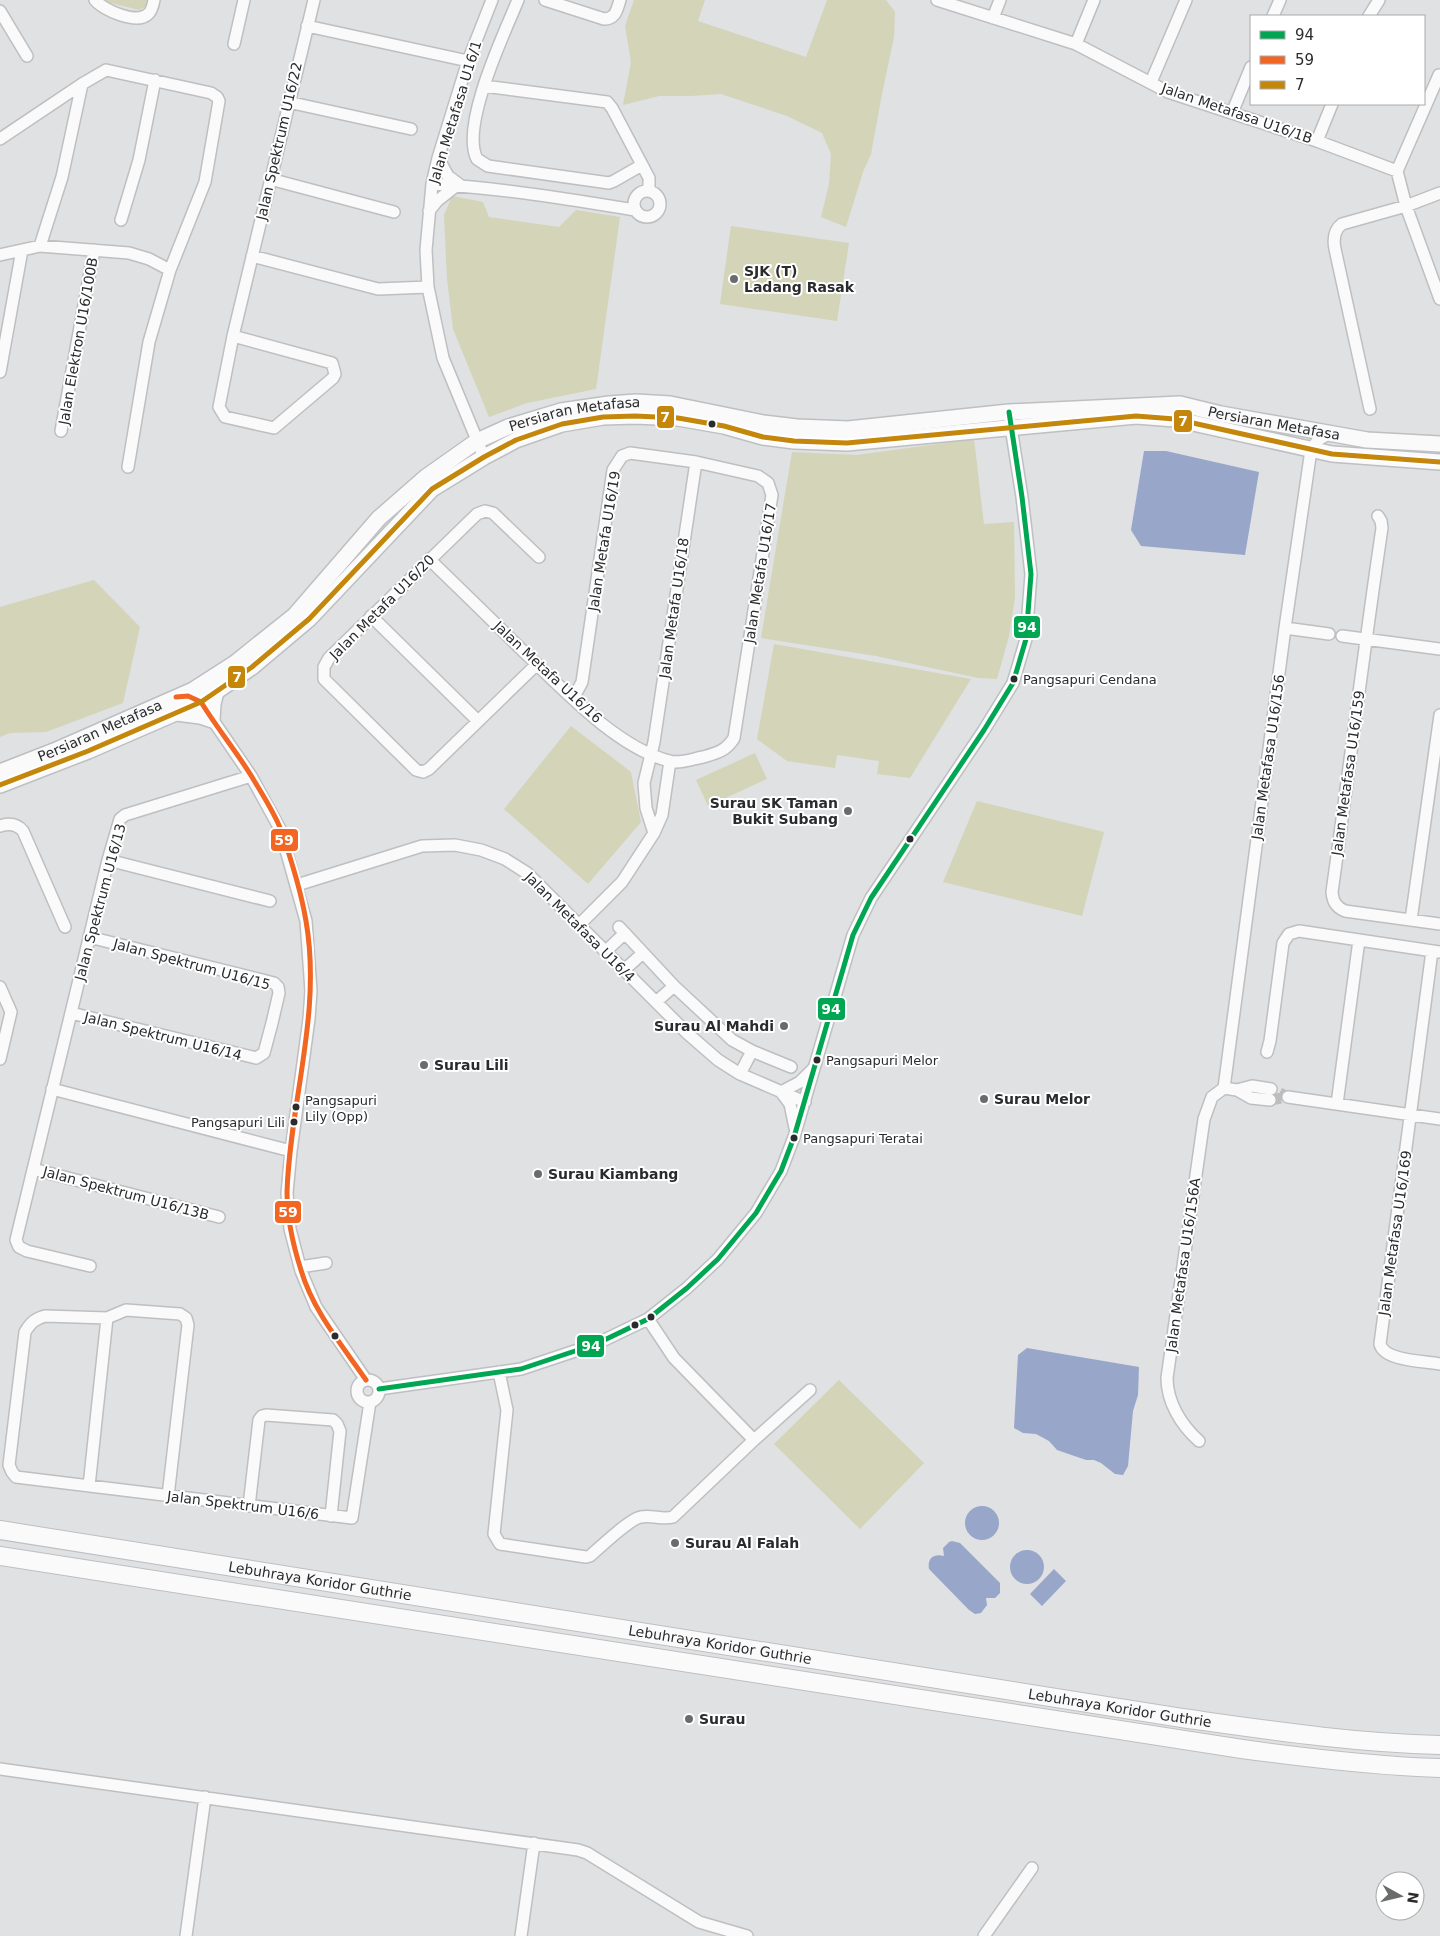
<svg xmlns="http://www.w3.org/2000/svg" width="1440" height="1936" font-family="'DejaVu Sans',sans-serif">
<rect width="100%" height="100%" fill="#dfe1e3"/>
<!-- green -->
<path fill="#d3d4b8" d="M106 0H149L148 5 139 10 107 2Z
M634 0H705L698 21 806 57 827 0H886L895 12 894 37 881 99 871 154 863 172 846 227 821 217 829 184 831 154 822 133 787 116 721 94 690 96H659L623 105 631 62 625 26Z
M452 196 483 202 489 217 559 227 576 210 620 217 596 389 527 403 489 417 453 329 447 279 444 215Z
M731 226 849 243 837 321 720 304Z
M974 439 984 524 1014 522 1015 598 1009 636 997 679 978 678 876 656 761 638 792 452 857 455Z
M94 580 140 627 123 703 46 732 10 733 0 737V607Z
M774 644 971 679 910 778 877 774 879 761 837 755 835 768 787 761 757 739Z
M571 726 631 772 641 822 588 884 504 809Z
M755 753 767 779 708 806 696 780Z
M977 801 1104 832 1082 916 943 882Z
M839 1380 924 1463 860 1529 774 1444Z"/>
<!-- water -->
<path fill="#98a6c9" d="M1144 451H1166L1259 472 1245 555 1141 546 1131 530Z
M1027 1348 1139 1367 1138 1395 1133 1411 1128 1466 1123 1475 1115 1474 1101 1463 1094 1460H1086L1057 1450 1049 1441 1036 1434 1023 1433 1014 1428 1018 1355Z
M965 1523a17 17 0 1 1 34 0a17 17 0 1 1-34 0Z
M952 1541 960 1543 1000 1583V1593L995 1598H986L987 1605 981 1613 975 1614 969 1610 929 1569C927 1558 934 1553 944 1556L943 1548 949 1542Z
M1010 1567a17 17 0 1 1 34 0a17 17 0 1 1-34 0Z
M1054 1569 1066 1581 1042 1606 1030 1594Z"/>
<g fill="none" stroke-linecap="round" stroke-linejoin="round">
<!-- minor-tunnel -->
<path stroke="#bbbdbf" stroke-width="11" stroke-dasharray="11 5.5" stroke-linecap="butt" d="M1270 1100 1288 1097 1271 1089"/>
<!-- minor casing -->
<g stroke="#bebfc1" stroke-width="14">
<path id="minor" d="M95 0C103 10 137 25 148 14 152 11 153 5 154 0
M518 0C504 34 460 126 477 159L488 166 609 183 614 181 642 165
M545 0 604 19C616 19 617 9 620 0
M937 0 1076 44 1168 92 1317 141 1397 171
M0 11 27 56
M1273 16 1280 0
M1369 16 1379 0
M993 18 1000 0
M307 26 468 61
M234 44 244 0
M1076 44 1094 0
M1440 75H1439L1397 171 1406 206 1440 299
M1151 82 1186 0
M484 86 607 102 612 108 649 178V191
M288 102 411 129
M1232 113 1251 67
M0 139 82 84 106 70 211 93 217 97 219 101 205 182 170 270 149 342 128 467
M1317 141 1332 104
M438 158 448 176 460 185
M270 179 394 212
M432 184C500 188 568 199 635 210
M634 204a13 13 0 1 1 26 0a13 13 0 1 1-26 0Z
M429 211 437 201 456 186
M121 220 139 160 155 80
M40 246 62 177 82 84
M0 255 40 246 129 253 149 259 170 270
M252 256 378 289 428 287
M233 336 332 363 335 374 333 378 274 428 225 417 219 407 233 336 314 0
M0 372 22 250
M1370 409 1335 249C1333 239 1334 230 1342 224L1406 206 1440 193
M61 431 94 250
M484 457 443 358 428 287 426 250 432 184 438 158 468 61 492 0
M1378 516 1381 521 1382 528C1364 649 1349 771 1332 892 1333 902 1336 907 1345 911L1440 924
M429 559C461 590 493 621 524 652 563 689 616 747 669 761 680 764 692 759 703 757 717 753 726 751 734 738L772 495 768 483 758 476 696 462 630 453 622 456 613 470 582 682 573 699
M371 616 478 721
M1285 628 1329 634
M1342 636 1440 649
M537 664 429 769 423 772 416 770 324 679V667L329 658 477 514 485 511 493 513 539 557
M208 713 251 776 280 829 306 921 311 991 309 1019 291 1151 287 1193 290 1229 301 1271 316 1307 366 1380
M0 826C9 823 17 824 23 831L65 927
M654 833 646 808 644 783 654 742 696 462
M108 860 270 901
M297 885 422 846 455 845 481 850 505 859 527 873 687 1033 718 1060 740 1074 805 1102
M1411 920 1440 715
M579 925 622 882 654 833 662 815 670 761
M619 927 674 986 732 1040 752 1051 791 1067
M606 951 625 933
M1432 951 1380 1344C1384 1361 1424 1361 1440 1364
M624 970 643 953
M0 987 11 1012 0 1059
M656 1002 674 986
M71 1013 256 1058 264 1053 272 1023 279 993 278 987 274 983 89 937
M1267 1052 1270 1041 1283 943 1289 934 1299 931 1440 952
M740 1074 752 1051
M1224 1088 1285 628 1311 450 1318 440 1328 434
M1224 1088 1237 1090 1251 1098 1270 1100
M52 1089 291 1151
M1237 1090 1252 1086 1271 1089
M1288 1097 1440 1119
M1337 1104 1359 940
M795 1128 790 1104 781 1092 800 1082 813 1069
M33 1169 219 1217
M90 1266 27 1251 19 1247 16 1240 108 860 120 819 125 815 251 776
M300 1267 326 1263
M648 1319 674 1358 754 1440
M499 1372 507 1410 494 1534 500 1544 586 1557 590 1556C599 1548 631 1518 641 1517 652 1515 663 1520 673 1517L754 1440 810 1390
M357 1391a11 11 0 1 1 22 0a11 11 0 1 1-22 0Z
M379 1389 521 1369 596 1344 648 1319 687 1288 718 1259 756 1213 781 1171 794 1137 853 935 871 898 984 730 1013 683 1026 639 1031 574 1022 497 1010 421
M1199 1441C1181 1425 1167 1402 1167 1378L1204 1119 1212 1097 1224 1088
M89 1486 107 1318
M168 1496 188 1325 186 1318 180 1314 126 1310 107 1318 45 1316C35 1319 31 1322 25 1332L9 1465 12 1472 16 1477 352 1518 370 1402
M249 1506 259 1420 262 1416 266 1415 333 1420 337 1424 340 1431 331 1516
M0 1769 578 1850 587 1853 699 1922 747 1936
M186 1936 205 1797
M521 1936 534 1843
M984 1936 1032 1868"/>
</g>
<!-- major casing -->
<g stroke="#bebfc1" stroke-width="18">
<g id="major">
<path d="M177 713 200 716 212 720 213 704 216 692"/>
<path id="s1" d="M0 772 54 751 193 690 235 663 295 615 379 518 426 477 477 441 508 427 561 411 609 404 636 402 670 404 763 423 797 427 848 429 1009 412 1180 404 1221 414 1367 440 1440 444"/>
<path d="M0 785 88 751 201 702 252 667 309 619 432 489 484 457 516 440 562 424 603 417 635 416 678 418 724 426 763 437 794 441 847 443 1136 416 1175 419 1332 454 1440 462"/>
</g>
</g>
<!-- highway casing -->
<g stroke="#bebfc1" stroke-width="20">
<g id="highway">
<path id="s2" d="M0 1530 1182 1718C1268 1730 1353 1743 1440 1745"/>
<path d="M0 1556 1242 1749C1308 1758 1374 1766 1440 1768"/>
</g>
</g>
<!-- minor -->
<use href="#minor" stroke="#fafafb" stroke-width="11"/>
<!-- major -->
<use href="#major" stroke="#fafafb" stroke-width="15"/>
<!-- highway -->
<use href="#highway" stroke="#fafafb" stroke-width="18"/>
<!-- bus-1 casing -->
<g stroke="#fff" stroke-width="9">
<path id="bus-1" d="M379 1389 521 1369 596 1344 648 1319 687 1288 718 1259 756 1213 781 1171 794 1137 853 935 871 898 984 730 1013 683 1026 639 1031 574 1022 497 1009 412"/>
</g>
<!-- bus-2 casing -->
<g stroke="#fff" stroke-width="9">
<path id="bus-2" d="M176 697 188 696 201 702C217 728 236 751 252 777 262 794 274 812 281 830 291 859 301 891 306 921 322 1013 290 1101 287 1192 287 1218 293 1245 301 1270 313 1311 342 1345 366 1380"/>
</g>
<!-- bus-3 casing -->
<g stroke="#fff" stroke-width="9">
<path id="bus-3" d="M0 785 88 751 201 702 252 667 309 619 432 489 484 457 516 440 562 424 603 417 635 416 678 418 724 426 763 437 794 441 847 443 1136 416 1175 419 1332 454 1440 462"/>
</g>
<!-- bus-1 -->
<use href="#bus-1" stroke="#00a651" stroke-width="5"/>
<!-- bus-2 -->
<use href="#bus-2" stroke="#f26522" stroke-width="5"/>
<!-- bus-3 -->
<use href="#bus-3" stroke="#c4870b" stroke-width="5"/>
</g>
<!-- markers -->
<g fill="#696b6d" stroke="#fff" stroke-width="2">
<circle cx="734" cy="279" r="5"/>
<circle cx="848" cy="811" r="5"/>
<circle cx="784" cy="1026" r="5"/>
<circle cx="424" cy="1065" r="5"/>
<circle cx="984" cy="1099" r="5"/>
<circle cx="538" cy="1174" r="5"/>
<circle cx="675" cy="1543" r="5"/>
<circle cx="689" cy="1719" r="5"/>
</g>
<g fill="#2a2b2d" stroke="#fff" stroke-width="2">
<circle cx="712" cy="424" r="4.5"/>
<circle cx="1014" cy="679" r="4.5"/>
<circle cx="910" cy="839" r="4.5"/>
<circle cx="817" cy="1060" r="4.5"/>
<circle cx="296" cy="1107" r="4.5"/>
<circle cx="294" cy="1122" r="4.5"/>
<circle cx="794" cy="1138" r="4.5"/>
<circle cx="651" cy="1317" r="4.5"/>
<circle cx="635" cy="1325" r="4.5"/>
<circle cx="335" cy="1336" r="4.5"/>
</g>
<g text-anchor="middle" stroke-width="4" stroke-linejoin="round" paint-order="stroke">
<!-- bus labels -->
<g font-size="13" fill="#2a2b2d" stroke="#fff" text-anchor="start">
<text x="1023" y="684">Pangsapuri Cendana</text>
<text x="826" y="1065">Pangsapuri Melor</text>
<text x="305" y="1105">Pangsapuri<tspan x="305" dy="16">Lily (Opp)</tspan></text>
<text x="285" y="1127" text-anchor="end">Pangsapuri Lili</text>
<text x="803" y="1143">Pangsapuri Teratai</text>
</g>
<!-- street labels -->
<g font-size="14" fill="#2a2b2d" stroke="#fff">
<text transform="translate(455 112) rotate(-73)" y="5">Jalan Metafasa U16/1</text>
<text transform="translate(1237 113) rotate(19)" y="5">Jalan Metafasa U16/1B</text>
<text transform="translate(279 141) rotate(-77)" y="5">Jalan Spektrum U16/22</text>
<text transform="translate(78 341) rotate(-80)" y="5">Jalan Elektron U16/100B</text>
<text dy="5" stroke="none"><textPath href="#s1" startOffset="692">Persiaran Metafasa</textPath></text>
<text dy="5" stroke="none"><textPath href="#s1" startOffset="1398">Persiaran Metafasa</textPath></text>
<text transform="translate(604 541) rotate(-81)" y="5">Jalan Metafa U16/19</text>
<text transform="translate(760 573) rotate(-81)" y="5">Jalan Metafa U16/17</text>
<text transform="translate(382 607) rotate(-45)" y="5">Jalan Metafa U16/20</text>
<text transform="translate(674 608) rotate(-82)" y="5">Jalan Metafa U16/18</text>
<text transform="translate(548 672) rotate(43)" y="5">Jalan Metafa U16/16</text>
<text dy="5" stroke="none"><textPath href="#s1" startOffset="108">Persiaran Metafasa</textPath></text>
<text transform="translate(1268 757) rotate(-82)" y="5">Jalan Metafasa U16/156</text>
<text transform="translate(1348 773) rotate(-82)" y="5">Jalan Metafasa U16/159</text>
<text transform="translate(100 902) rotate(-75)" y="5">Jalan Spektrum U16/13</text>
<text transform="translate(580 927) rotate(45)" y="5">Jalan Metafasa U16/4</text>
<text transform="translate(192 964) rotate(15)" y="5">Jalan Spektrum U16/15</text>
<text transform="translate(163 1036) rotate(14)" y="5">Jalan Spektrum U16/14</text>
<text transform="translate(126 1193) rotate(15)" y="5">Jalan Spektrum U16/13B</text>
<text transform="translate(1395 1233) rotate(-82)" y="5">Jalan Metafasa U16/169</text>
<text transform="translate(1183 1265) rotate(-82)" y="5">Jalan Metafasa U16/156A</text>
<text transform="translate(243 1505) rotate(7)" y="5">Jalan Spektrum U16/6</text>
<text dy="5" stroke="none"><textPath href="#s2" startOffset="324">Lebuhraya Koridor Guthrie</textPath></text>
<text dy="5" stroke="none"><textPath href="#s2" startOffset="729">Lebuhraya Koridor Guthrie</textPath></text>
<text dy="5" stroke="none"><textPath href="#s2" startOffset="1134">Lebuhraya Koridor Guthrie</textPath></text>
</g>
<!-- poi labels -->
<g font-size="14" font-weight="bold" fill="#2a2b2d" stroke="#fff" text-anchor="start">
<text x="744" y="276">SJK (T)<tspan x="744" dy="16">Ladang Rasak</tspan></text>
<text x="838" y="808" text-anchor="end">Surau SK Taman<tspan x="838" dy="16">Bukit Subang</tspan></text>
<text x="774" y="1031" text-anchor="end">Surau Al Mahdi</text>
<text x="434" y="1070">Surau Lili</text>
<text x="994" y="1104">Surau Melor</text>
<text x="548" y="1179">Surau Kiambang</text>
<text x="685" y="1548">Surau Al Falah</text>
<text x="699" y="1724">Surau</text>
</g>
</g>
<g stroke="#fff" stroke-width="2">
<rect x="656" y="405" width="19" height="24" rx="5" fill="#c4870b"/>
<rect x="1173" y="409" width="20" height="24" rx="5" fill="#c4870b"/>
<rect x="1013" y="615" width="28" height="24" rx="5" fill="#00a651"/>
<rect x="227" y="665" width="19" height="24" rx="5" fill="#c4870b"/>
<rect x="270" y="828" width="29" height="24" rx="5" fill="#f26522"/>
<rect x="817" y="997" width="29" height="24" rx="5" fill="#00a651"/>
<rect x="274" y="1200" width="28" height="24" rx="5" fill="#f26522"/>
<rect x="576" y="1334" width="29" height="24" rx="5" fill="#00a651"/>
</g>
<g font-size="14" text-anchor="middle" font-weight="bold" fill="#fff">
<text x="665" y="422">7</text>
<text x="1183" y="426">7</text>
<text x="1027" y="632">94</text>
<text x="237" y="682">7</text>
<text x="284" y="845">59</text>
<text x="831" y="1014">94</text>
<text x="288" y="1217">59</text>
<text x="591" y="1351">94</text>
</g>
<!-- legend -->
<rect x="1250" y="15" width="175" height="90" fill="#ffffff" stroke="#aaaaab"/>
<rect x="1260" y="31" width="25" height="8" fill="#00a651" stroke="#aaaaab"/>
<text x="1295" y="40" font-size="15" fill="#2a2b2d">94</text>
<rect x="1260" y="56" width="25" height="8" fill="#f26522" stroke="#aaaaab"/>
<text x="1295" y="65" font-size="15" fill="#2a2b2d">59</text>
<rect x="1260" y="81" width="25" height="8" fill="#c4870b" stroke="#aaaaab"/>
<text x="1295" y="90" font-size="15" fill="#2a2b2d">7</text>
<!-- north arrow -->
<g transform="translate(1400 1896) rotate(98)"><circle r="24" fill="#ffffff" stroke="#aaaaab"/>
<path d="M0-4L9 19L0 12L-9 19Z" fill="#696b6d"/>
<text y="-8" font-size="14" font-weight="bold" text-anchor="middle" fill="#2a2b2d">N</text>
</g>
</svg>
